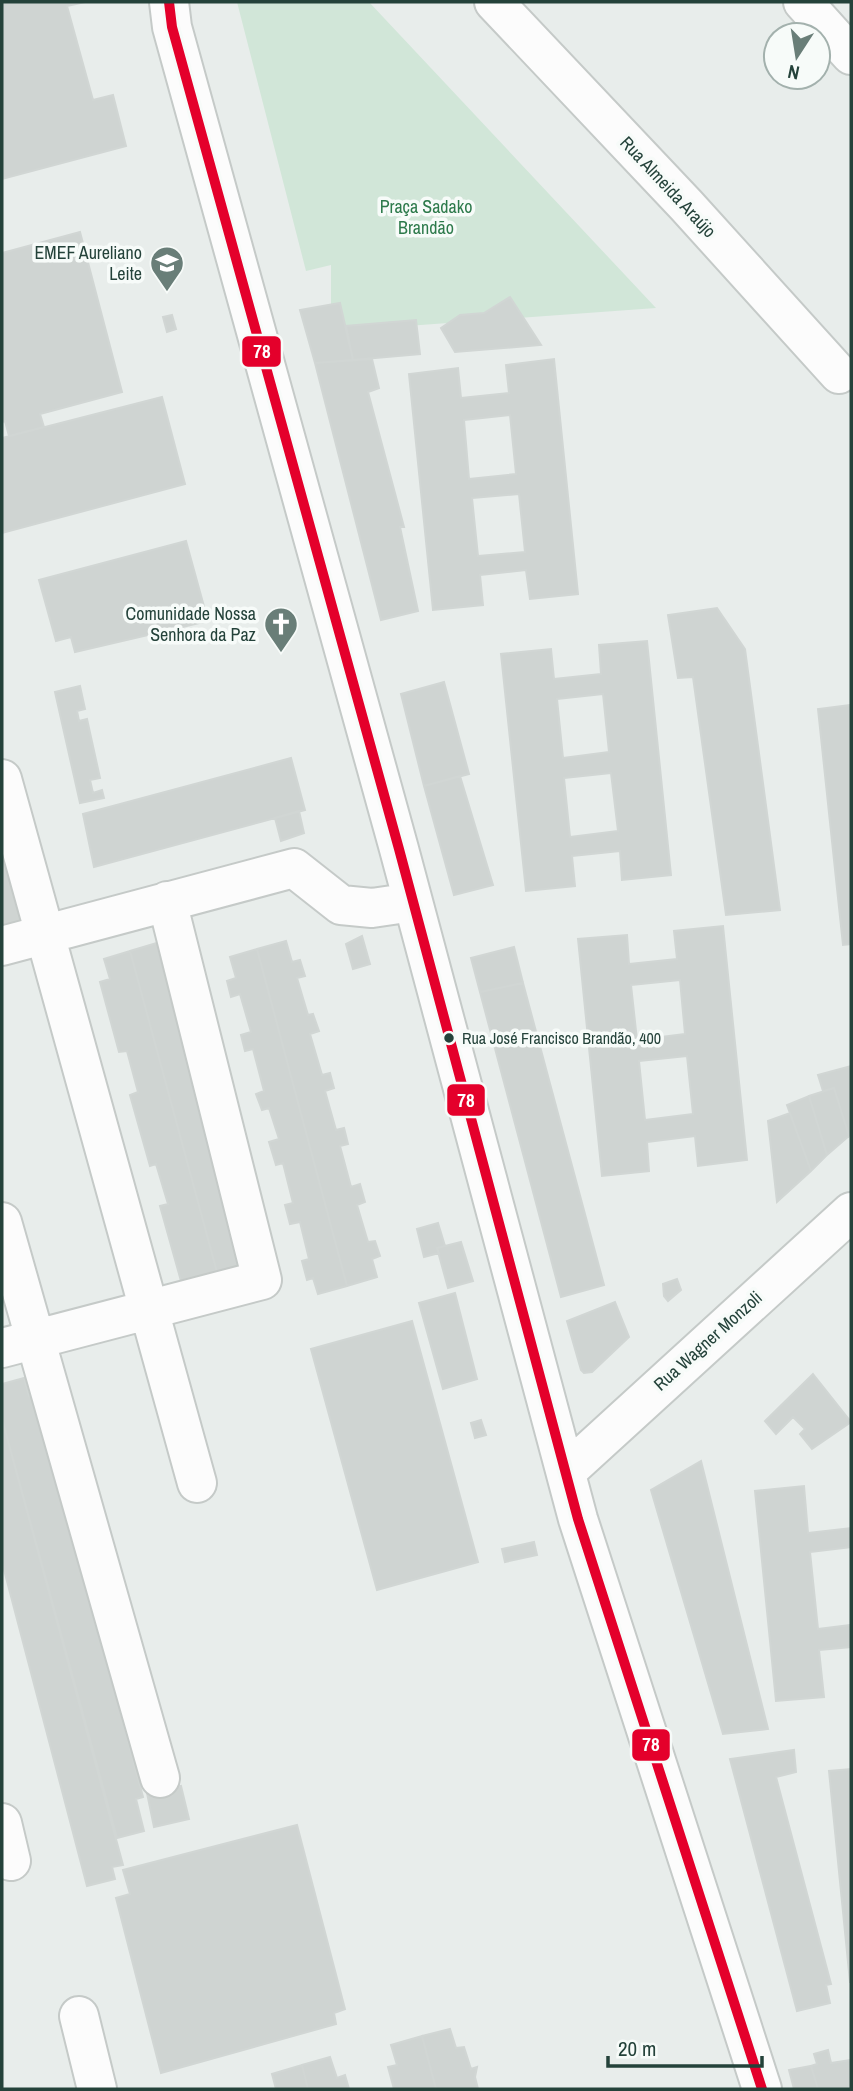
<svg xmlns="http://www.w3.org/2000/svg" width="853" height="2091" font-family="'Archivo Narrow',sans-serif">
<rect width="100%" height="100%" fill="#e8edeb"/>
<!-- green -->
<path fill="#d1e6d8" d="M237 2H369L656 308 338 331 331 305V265L306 271Z"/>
<!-- building -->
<path fill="#cfd4d2" stroke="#d1d6d4" stroke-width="2" fill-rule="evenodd" d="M2 2H85L67 6 93 100 113 95 126 146 2 179Z
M80 232 122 392 40 414 44 427 9 436 5 421 2 422V253Z
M510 297 541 345 455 352 441 328 460 315 484 313Z
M340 303 353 360 315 363 300 310Z
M172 315 176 329 167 332 163 317Z
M416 320 420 354 353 360 346 326Z
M372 359 379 388 368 392 404 527H400L418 611 381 620 315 363Z
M554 359 578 594 530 599 526 570 480 575 483 605 433 610 409 374 458 368 461 398 509 393 506 365ZM510 415 516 474 469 479 464 420ZM519 494 525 552 478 556 472 498Z
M162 397 185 484 2 533V438Z
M186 541 208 621 75 652 71 637 56 641 39 580Z
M717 608 745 649 780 910 726 915 693 677 678 678 668 615Z
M647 641 671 875 622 880 620 851 572 856 575 886 526 891 501 654 551 649 554 679 601 674 599 645ZM603 694 609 752 563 758 557 699ZM611 773 618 831 570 837 564 778Z
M444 682 469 774 424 786 401 694Z
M80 686 85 709 77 711 79 721 87 719 100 778 90 780 93 793 102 790 104 798 80 803 55 692Z
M851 705V944L843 945 818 709Z
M291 758 305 810 94 867 83 814Z
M460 776 493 885 454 895 424 786Z
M2 802 31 926 2 934Z
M299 811 304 833 281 841 275 818Z
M723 926 747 1160 698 1166 695 1136 647 1142 649 1171 602 1176 578 939 627 935 629 964 677 959 674 931ZM680 980 685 1034 637 1040 631 985ZM687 1056 693 1114 645 1120 639 1061Z
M362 936 370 964 353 969 346 944Z
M286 941 292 962 300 960 305 976 297 978 308 1015 313 1014 319 1031 310 1034 322 1075 330 1073 334 1088 325 1091 336 1130 344 1128 348 1144 340 1146 351 1187 360 1184 365 1202 357 1205 368 1242 375 1241 380 1256 372 1259 377 1277 347 1286 257 949Z
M160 942 251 1279 221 1287 130 951Z
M514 947 523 983 480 992 471 958Z
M257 949 347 1286 318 1294 313 1278 307 1280 302 1261 309 1259 300 1222 290 1224 285 1205 293 1203 283 1163 276 1165 269 1142 279 1139 269 1108 262 1110 256 1094 264 1091 253 1049 245 1051 241 1035 251 1032 240 994 231 997 227 981 236 978 230 957Z
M130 951 221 1287 193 1296 187 1279 181 1281 160 1206 168 1204 156 1164 150 1166 130 1095 138 1092 127 1051 119 1052 100 982 110 979 104 959Z
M523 983 604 1285 561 1297 480 992Z
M851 1066V1133L849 1136 834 1088 823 1091 818 1075Z
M834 1088 849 1136 827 1155 809 1096Z
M809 1096 827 1155 811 1171 787 1105Z
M790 1113 811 1171 777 1202 768 1121Z
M438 1223 445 1246 437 1248 439 1253 424 1257 417 1229Z
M461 1242 473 1281 448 1288 437 1248Z
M677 1279 681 1290 668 1301 664 1296 663 1284Z
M455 1293 477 1379 443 1389 419 1303Z
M615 1302 629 1337 592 1372 584 1373 581 1370 567 1321Z
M412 1321 478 1562 377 1590 311 1349Z
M813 1374 851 1422 812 1449 800 1434 805 1429 793 1417 776 1434 765 1421Z
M24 1378 29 1396 37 1394 143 1797 136 1799 144 1831 117 1838 2 1419V1384Z
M2 1419 123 1865 112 1867 115 1879 87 1886 2 1562Z
M481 1420 486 1435 475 1438 471 1423Z
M701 1461 768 1729 723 1734 651 1490Z
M804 1486 808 1533 851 1528V1547L810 1552 818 1629 851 1625V1647L819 1650 824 1697 776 1701 755 1491Z
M534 1542 537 1555 505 1562 502 1549Z
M794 1750 796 1772 776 1777 831 1984 826 1985 830 2003 797 2011 730 1759Z
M851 1769V1982H850L829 1771Z
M181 1786 189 1819 154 1827 147 1793Z
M297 1825 345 2009 334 2013 336 2024 161 2073 116 1898 130 1894 123 1870Z
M450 2029 456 2048 464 2047 471 2069 477 2067 475 2077 478 2089H436L422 2036Z
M422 2036 436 2089H394L388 2067 397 2065 391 2045Z
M828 2050 831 2063 851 2060V2089H818L811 2066 817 2064 814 2054Z
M330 2057 337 2078 345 2075 349 2089H308L302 2065Z
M302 2065 308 2089H276L272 2074Z
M811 2066 818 2089H794L789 2070Z"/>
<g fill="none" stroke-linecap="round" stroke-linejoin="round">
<!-- minor casing -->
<g stroke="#c5cac8" stroke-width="42">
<path id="minor" d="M169 2 172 27 399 849 578 1519 762 2089
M494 2 686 205 839 374
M803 2 851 55
M2 779 197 1483
M2 946 294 868 341 905 372 908 413 902
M2 1222 160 1778
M2 1348 262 1280 167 901
M566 1472 851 1212
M2 1823 11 1861
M79 2016 97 2089"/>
</g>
<!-- minor -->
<use href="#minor" stroke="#fcfcfc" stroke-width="38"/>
<!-- bus-1 casing -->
<g stroke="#f7fbf9" stroke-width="16">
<path id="bus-1" d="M169 2 172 27 399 849 578 1519 762 2089"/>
</g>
<!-- bus-1 -->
<use href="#bus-1" stroke="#e4002b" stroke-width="10"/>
</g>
<!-- icons -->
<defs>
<g id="school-pin" transform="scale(1.75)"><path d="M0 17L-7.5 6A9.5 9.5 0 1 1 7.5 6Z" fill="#697e78" stroke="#f7fbf9"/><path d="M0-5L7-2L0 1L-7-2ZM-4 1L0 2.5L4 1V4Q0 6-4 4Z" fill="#fff"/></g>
<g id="church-pin" transform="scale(1.75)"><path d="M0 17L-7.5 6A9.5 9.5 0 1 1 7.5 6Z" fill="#697e78" stroke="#f7fbf9"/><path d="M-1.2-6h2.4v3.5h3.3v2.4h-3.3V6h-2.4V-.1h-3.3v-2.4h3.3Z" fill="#fff"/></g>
</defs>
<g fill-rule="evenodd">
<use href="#school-pin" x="167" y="263"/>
<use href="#church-pin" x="281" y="624"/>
</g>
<!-- markers -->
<circle fill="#24423a" stroke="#f7fbf9" stroke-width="2.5" cx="449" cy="1038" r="6"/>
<g text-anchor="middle" stroke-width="7" stroke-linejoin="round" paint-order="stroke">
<!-- bus labels -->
<g font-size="16" fill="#24423a" stroke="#f7fbf9" text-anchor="start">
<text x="462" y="1044">Rua José Francisco Brandão, 400</text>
</g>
<!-- street labels -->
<g font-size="18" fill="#24423a" stroke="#f7fbf9">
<text transform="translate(668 187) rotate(47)" y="6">Rua Almeida Araújo</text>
<text transform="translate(708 1341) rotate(-42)" y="6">Rua Wagner Monzoli</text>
</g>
<!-- park labels -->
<g font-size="18" fill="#2d7a4b" stroke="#f7fbf9">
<text x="426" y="213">Praça Sadako<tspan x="426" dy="21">Brandão</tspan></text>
</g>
<!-- poi labels -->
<g font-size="18" fill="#24423a" stroke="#f7fbf9" text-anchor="end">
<text x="142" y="259">EMEF Aureliano<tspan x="142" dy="21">Leite</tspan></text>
<text x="256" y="620">Comunidade Nossa<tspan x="256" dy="21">Senhora da Paz</tspan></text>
</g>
</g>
<g stroke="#f7fbf9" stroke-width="2.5">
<rect x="241" y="335" width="41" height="33" rx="7" fill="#e4002b"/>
<rect x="446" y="1083" width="40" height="34" rx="7" fill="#e4002b"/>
<rect x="631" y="1728" width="40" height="34" rx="7" fill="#e4002b"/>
</g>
<g font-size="19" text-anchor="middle" font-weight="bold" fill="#fff">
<text x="262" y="358">78</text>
<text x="466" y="1107">78</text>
<text x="651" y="1751">78</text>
</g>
<!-- border -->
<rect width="853" height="2091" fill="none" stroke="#24423a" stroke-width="7"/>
<!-- north arrow -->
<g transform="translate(797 56) rotate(192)"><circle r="33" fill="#f7fbf9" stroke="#a3b1ad" stroke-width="2"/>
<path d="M0-5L12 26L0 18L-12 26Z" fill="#697e78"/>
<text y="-10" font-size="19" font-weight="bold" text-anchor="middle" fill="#24423a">N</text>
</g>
<!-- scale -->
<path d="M608 2056v10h154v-10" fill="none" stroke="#24423a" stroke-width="3.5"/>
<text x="618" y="2056" font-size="21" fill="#24423a" stroke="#f7fbf9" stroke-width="5" paint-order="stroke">20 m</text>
</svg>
